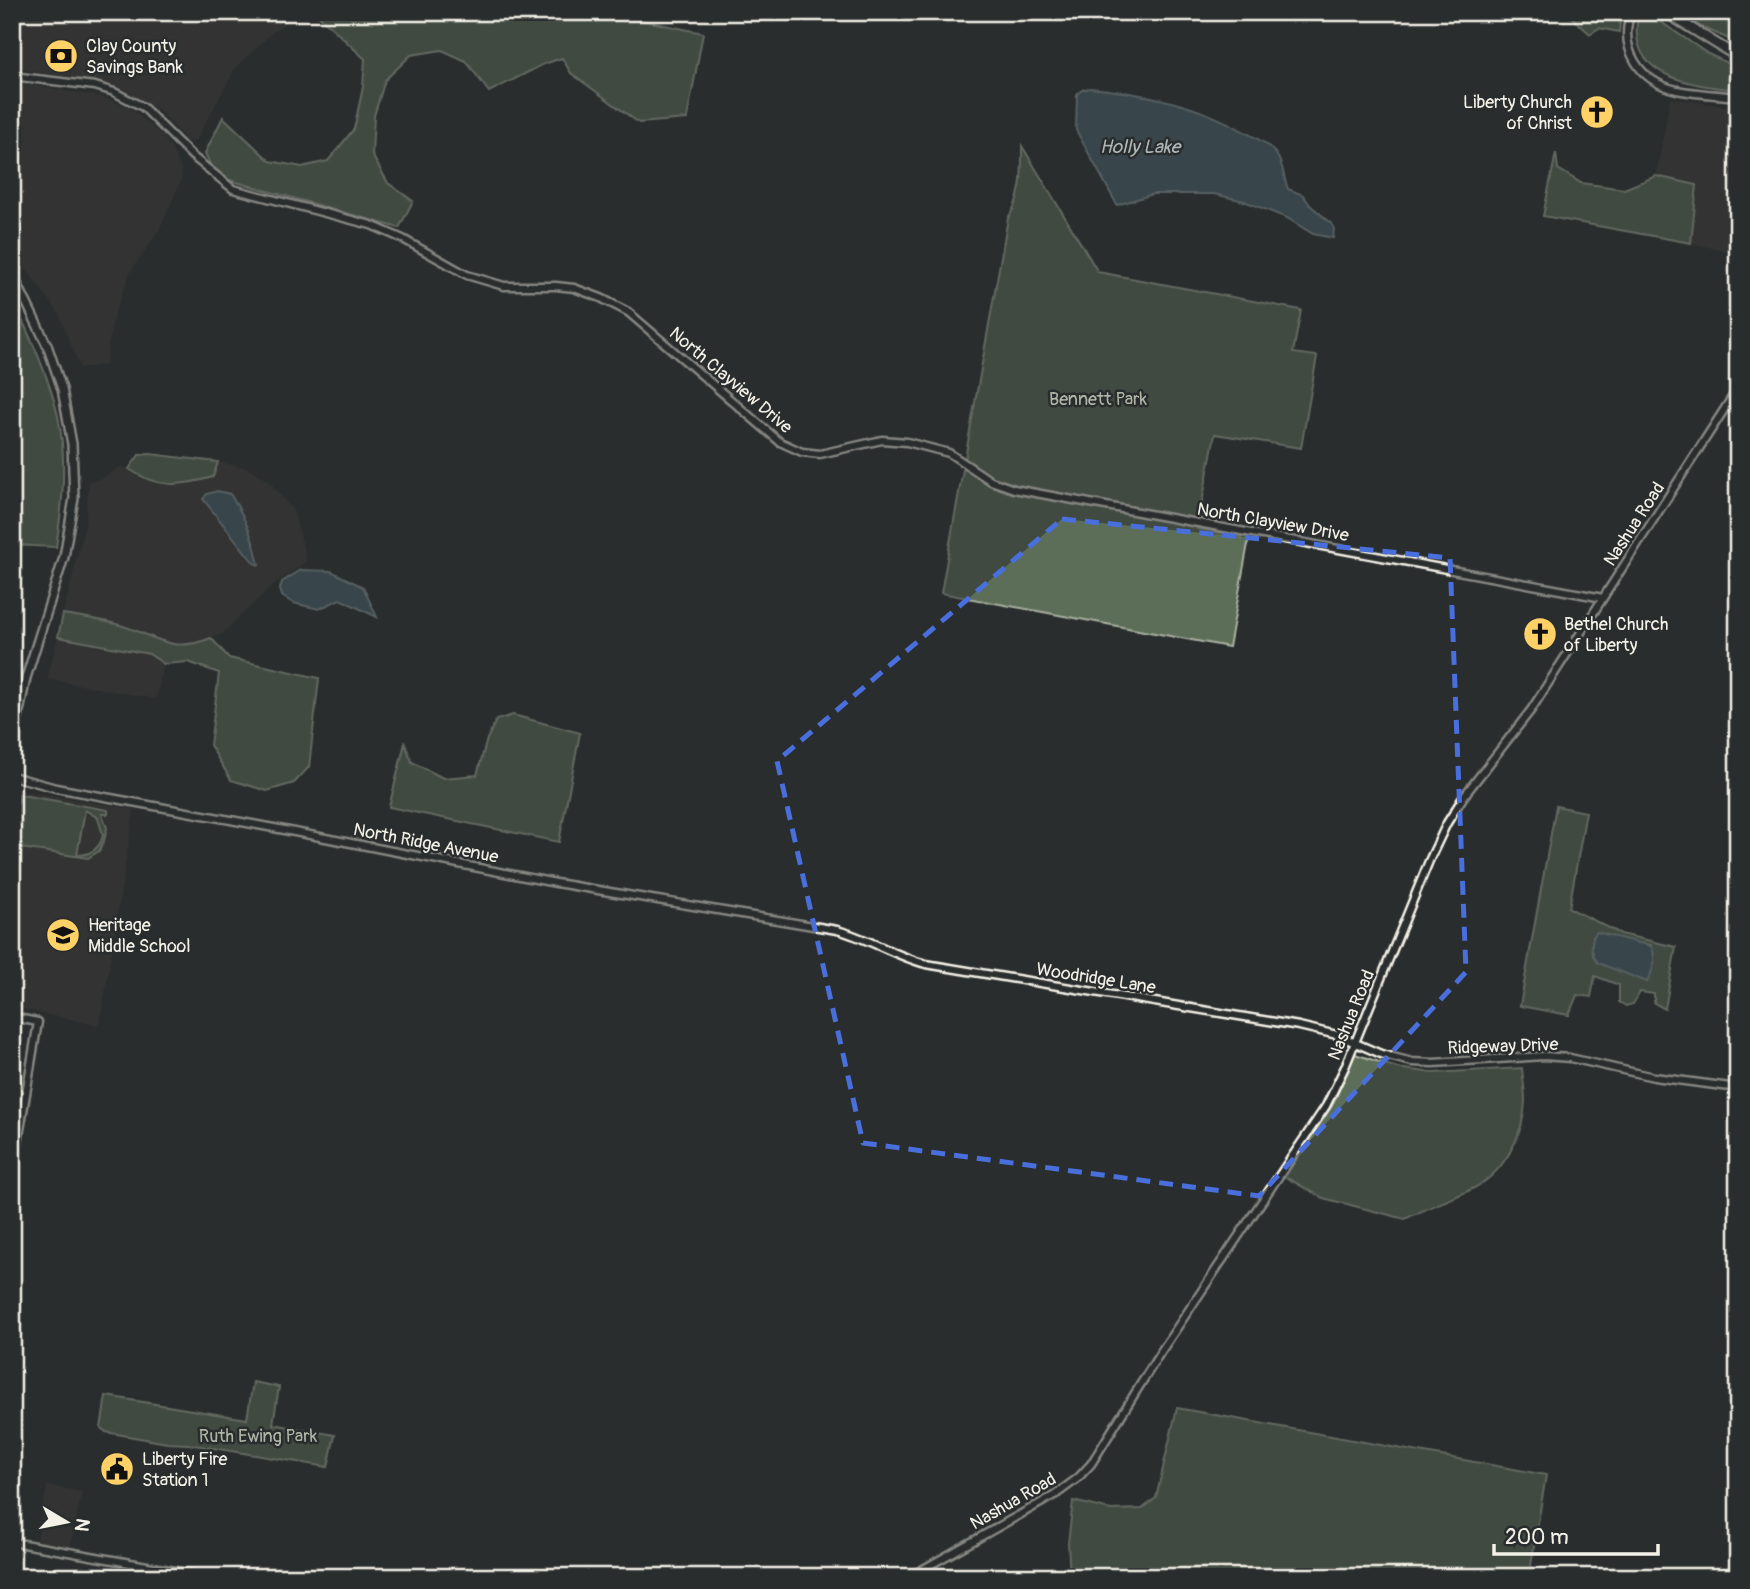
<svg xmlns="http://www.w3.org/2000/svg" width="1750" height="1589" font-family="Pangolin,sans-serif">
<rect width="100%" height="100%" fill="#2a2d2e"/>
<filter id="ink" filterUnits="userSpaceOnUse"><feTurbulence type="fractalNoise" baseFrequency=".0143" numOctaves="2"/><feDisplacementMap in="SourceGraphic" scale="14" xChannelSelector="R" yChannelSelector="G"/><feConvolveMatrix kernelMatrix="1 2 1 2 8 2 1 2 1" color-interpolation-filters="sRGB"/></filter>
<g filter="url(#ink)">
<!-- built -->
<path fill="#3c3a38" d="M17 12H299L271 34 235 69 197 139 192 142 187 141 159 110 131 94 104 83 12 68V34Z
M12 82 102 97 130 108 162 135 172 149 181 169 182 179 159 230 131 271 114 315 105 365 80 368 58 312 21 263 12 231Z
M1670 98 1738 108V254L1691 243 1697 186 1656 176Z
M218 462 248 468 269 481 294 512 307 561 272 586 222 634 193 645 157 641 122 626 63 614 85 525 89 481 99 480 122 466 144 480 212 477Z
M58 637 149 654 164 664 156 699 47 679Z
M18 790 134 809 109 970 100 1022 97 1025 12 1007V804L15 792Z
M47 1485 82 1492 70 1548 37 1542Z"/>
<!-- green -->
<path fill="#5c6e58" stroke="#a8b0a0" stroke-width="2" fill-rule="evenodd" d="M315 12H603L703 33 687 119 639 123 571 73 562 58 544 64 489 92 466 61 442 50 411 55 385 80 374 116 372 155 388 183 413 201 399 228 215 176 205 153 223 117 270 161 302 167 328 161 354 129 363 87 365 59Z
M1566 12H1621L1619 32 1599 28 1590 34Z
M1681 12H1738V43L1699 26Z
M1645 14 1652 16 1708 54 1738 68V90C1694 85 1626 79 1638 17Z
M1022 146 1098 272 1301 310 1293 353 1317 356 1301 448 1215 434 1197 529 1249 538 1229 647 941 593 1008 218C1023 196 1022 172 1022 146Z
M1556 153 1558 169 1581 183 1624 189 1656 176 1697 185 1691 243 1543 216Z
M12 299C30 336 49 376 58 416 67 459 63 503 56 547L12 545Z
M150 454 218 462 213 477C182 486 157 489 129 469L139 455Z
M63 614C82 617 104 620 123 626 158 637 171 654 211 638L229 658 319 678 309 767 294 783 267 791 231 780 210 745 219 673 188 662 164 664 149 654 58 637Z
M513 715 580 733 559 842 389 807 405 743 412 762 443 778 477 775 487 739 496 720Z
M16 794 108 810V814H102L107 828 104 841 99 851 88 858 21 848 12 838V813L20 799 16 798ZM85 810 98 818 103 835C100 848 91 855 77 855Z
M1556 806 1586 812 1569 908 1621 934 1676 947 1665 1009 1654 1003V994L1640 992 1633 1004 1626 1006 1619 1002V985L1595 976 1591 997 1577 995 1569 1015 1520 1006ZM1593 937 1651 945 1654 962 1647 982 1593 956Z
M1355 1054 1397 1068 1433 1073 1522 1068C1523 1079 1525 1090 1525 1101 1524 1136 1503 1175 1470 1190 1449 1200 1427 1208 1405 1219L1323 1198 1285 1177 1333 1104Z
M253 1382 279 1387 273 1424 335 1435 328 1467 188 1444 167 1443 106 1432 101 1428 106 1396 247 1419Z
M1177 1408 1546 1475 1529 1577H1070L1068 1543 1073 1501 1111 1510 1142 1509 1156 1498Z"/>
<!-- water -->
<path fill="#49636e" stroke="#8d9c9f" stroke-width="2" d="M1090 88C1144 93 1197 104 1245 132 1256 138 1268 143 1276 154 1284 165 1283 177 1288 189L1303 195 1310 205 1331 223 1334 228 1333 238 1313 234 1287 218 1244 201 1214 194H1153L1117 205 1076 130 1077 94 1082 90Z
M217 491 230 494C245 516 254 539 259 565L254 563 203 499 207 494Z
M301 570 331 571 363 587 377 617 340 599 319 609 293 603 282 596 280 589 282 582Z
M1597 932 1651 946C1657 957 1653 972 1647 982L1598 963C1591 955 1589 939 1597 932Z"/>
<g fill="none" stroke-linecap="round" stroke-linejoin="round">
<!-- tertiary casing -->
<g stroke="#f4f1e8" stroke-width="11">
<path id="tertiary" d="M1631 12C1618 49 1640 82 1677 90 1697 94 1718 95 1738 97
M12 76 95 86 114 92 143 107 192 156 233 189 371 225 403 239 467 275 504 286H556L574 288 601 298 628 312 780 442 802 452 820 454 882 440 907 442 949 453 991 481 1014 489 1603 598
M12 776 56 788 274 828 556 883 837 930C868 938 895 956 926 964L1299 1026 1337 1035 1381 1054 1412 1062 1433 1063 1544 1056 1570 1058 1654 1077 1738 1088
M12 1017 38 1022 12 1178
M12 1542 209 1577
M909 1577 1055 1495 1078 1478 1091 1464 1160 1353 1326 1106 1345 1067 1429 861 1447 823 1464 796 1531 710 1738 388"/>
</g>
<!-- secondary casing -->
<g stroke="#f4f1e8" stroke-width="12">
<path id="secondary" d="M12 273 47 345 62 389 72 444 74 498 64 557 26 678 12 746"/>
</g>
<!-- primary casing -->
<g stroke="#f4f1e8" stroke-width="13">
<path id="primary" d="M1665 12 1738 57"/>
</g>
<!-- tertiary -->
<use href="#tertiary" stroke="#2a2d2e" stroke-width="6"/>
<!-- secondary -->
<use href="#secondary" stroke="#2a2d2e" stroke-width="7"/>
<!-- primary -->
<use href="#primary" stroke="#2a2d2e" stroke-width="8"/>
</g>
</g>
<!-- marked area -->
<path d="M0 0H1750V1589H0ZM1062 519 1450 558 1466 972 1259 1196 863 1143 777 761Z" fill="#2a2d2e" fill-opacity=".55" fill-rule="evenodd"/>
<path fill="none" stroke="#486fdb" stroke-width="5" stroke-dasharray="14 9" stroke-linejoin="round" d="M1062 519 1450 558 1466 972 1259 1196 863 1143 777 761Z"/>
<!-- icons -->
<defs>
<g id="bank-disc" transform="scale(1.75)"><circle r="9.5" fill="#ffd166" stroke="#2a2d2e"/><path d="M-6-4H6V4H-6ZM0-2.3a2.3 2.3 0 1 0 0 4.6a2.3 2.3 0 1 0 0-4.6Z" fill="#111"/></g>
<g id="church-disc" transform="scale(1.75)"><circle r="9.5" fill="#ffd166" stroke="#2a2d2e"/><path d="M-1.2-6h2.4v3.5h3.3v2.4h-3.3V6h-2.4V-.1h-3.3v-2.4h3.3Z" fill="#111"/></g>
<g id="school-disc" transform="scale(1.75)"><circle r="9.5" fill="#ffd166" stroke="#2a2d2e"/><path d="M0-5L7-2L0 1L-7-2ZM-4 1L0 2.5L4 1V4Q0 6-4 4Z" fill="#111"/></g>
<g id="civic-disc" transform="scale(1.75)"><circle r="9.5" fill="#ffd166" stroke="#2a2d2e"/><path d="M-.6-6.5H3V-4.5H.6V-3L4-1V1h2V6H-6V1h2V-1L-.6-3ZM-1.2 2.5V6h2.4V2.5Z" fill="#111"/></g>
</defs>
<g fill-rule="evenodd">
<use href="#bank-disc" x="61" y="56"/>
<use href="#church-disc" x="1597" y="112"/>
<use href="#church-disc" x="1540" y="634"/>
<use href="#school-disc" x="63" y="935"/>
<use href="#civic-disc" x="117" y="1469"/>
</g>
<g text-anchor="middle" stroke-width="5" stroke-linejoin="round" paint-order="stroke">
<!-- poi labels -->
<g font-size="18" fill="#f4f1e8" stroke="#2a2d2e" text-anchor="start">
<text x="86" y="52">Clay County<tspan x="86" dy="21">Savings Bank</tspan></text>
<text x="1572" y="108" text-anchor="end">Liberty Church<tspan x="1572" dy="21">of Christ</tspan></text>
<text x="1564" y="630">Bethel Church<tspan x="1564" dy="21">of Liberty</tspan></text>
<text x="88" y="931">Heritage<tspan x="88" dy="21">Middle School</tspan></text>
<text x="142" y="1465">Liberty Fire<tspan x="142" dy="21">Station 1</tspan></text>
</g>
<!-- street labels -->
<g font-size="18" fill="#f4f1e8" stroke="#2a2d2e">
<text transform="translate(731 380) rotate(40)" y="6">North Clayview Drive</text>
<text transform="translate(1273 522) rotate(10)" y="6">North Clayview Drive</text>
<text transform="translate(1634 524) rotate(-57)" y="6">Nashua Road</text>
<text transform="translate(426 843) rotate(11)" y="6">North Ridge Avenue</text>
<text transform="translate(1096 978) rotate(9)" y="6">Woodridge Lane</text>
<text transform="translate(1351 1015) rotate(-68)" y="6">Nashua Road</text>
<text transform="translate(1503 1046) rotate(-2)" y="6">Ridgeway Drive</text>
<text transform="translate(1013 1501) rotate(-30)" y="6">Nashua Road</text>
</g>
<!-- park labels -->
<g font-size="18" fill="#b0b6a7" stroke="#2a2d2e">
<text x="1098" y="405">Bennett Park</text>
<text x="258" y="1442">Ruth Ewing Park</text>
</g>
<!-- water labels -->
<g font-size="19" font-style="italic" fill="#b0b8b7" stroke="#2a2d2e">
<text x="1140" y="153">Holly Lake</text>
</g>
</g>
<!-- margin -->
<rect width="1750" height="1589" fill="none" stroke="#2a2d2e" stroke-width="42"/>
<rect x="21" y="21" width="1708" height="1547" fill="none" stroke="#f4f1e8" stroke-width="2.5" filter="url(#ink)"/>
<!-- north arrow -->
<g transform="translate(66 1522) rotate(100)" stroke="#2a2d2e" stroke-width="5" paint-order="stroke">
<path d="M0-5L12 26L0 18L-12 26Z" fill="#f4f1e8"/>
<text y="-10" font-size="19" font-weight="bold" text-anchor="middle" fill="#f4f1e8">N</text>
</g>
<!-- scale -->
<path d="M1494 1544v10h164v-10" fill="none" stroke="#f4f1e8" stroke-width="3.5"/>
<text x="1505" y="1544" font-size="21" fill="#f4f1e8" stroke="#2a2d2e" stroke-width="5" paint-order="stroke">200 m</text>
</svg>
